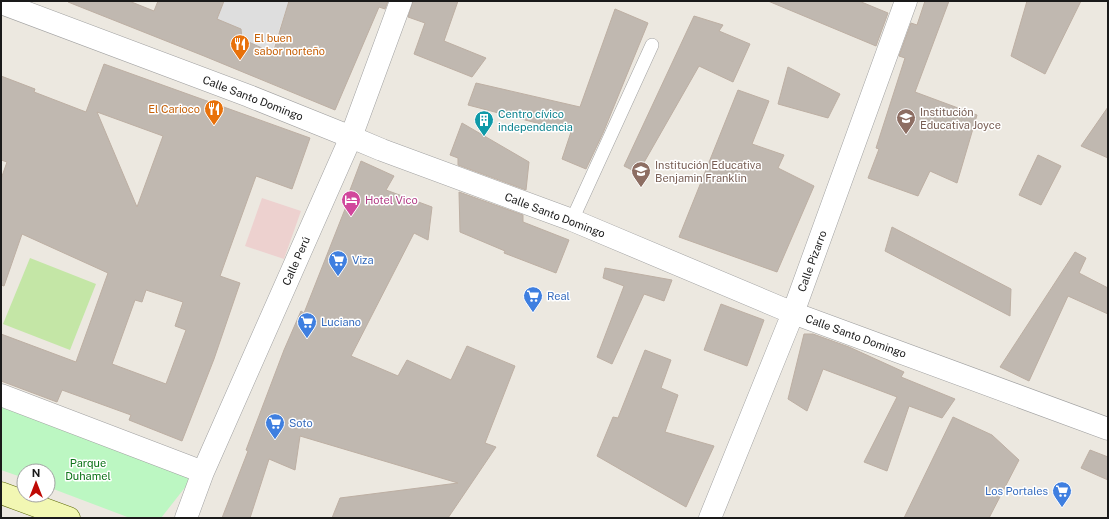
<svg xmlns="http://www.w3.org/2000/svg" width="1109" height="519" font-family="'Public Sans',sans-serif">
<rect width="100%" height="100%" fill="#ece8e0"/>
<!-- commercial -->
<path fill="#edd1cf" d="M262 198 301 211 284 259 245 246Z"/>
<!-- grass -->
<path fill="#c4e6a6" d="M30 258 96 284 70 350 3 324Z"/>
<!-- park -->
<path fill="#bcf7c2" d="M1 404 194 476 161 518H130L48 487V471H24V478L1 470Z"/>
<!-- parking -->
<path fill="#dedede" d="M224 1H289L262 80 204 56Z"/>
<!-- building -->
<path fill="#c0b8b0" stroke="#bdafa3" fill-rule="evenodd" d="M69 1H129L154 11 158 1H224L217 19 241 29 242 39 273 53 289 1H388L385 9 379 7 335 110 204 56 68 2Z
M413 1H458L444 41 486 58 472 77 414 54 425 23 408 17Z
M768 1H859L888 13 876 46Z
M925 1H949L915 92 977 115 957 183 930 171 918 196 868 178 879 149 876 148 905 58 899 56 911 23 917 25Z
M1027 1H1081L1045 74 1011 56Z
M615 9 648 23 603 133 586 169 562 159 571 132 468 105 476 83 580 107Z
M694 16 723 25 719 31 750 44 733 82 699 66 638 173 624 166Z
M104 64 310 138 292 189 256 176 220 276 240 283 214 359 182 441 129 420 131 415 62 390 57 402 1 381V334L76 362 108 273 22 234 4 286 1 285V179L7 162 1 160V76L35 89 34 92 86 112ZM97 112 163 136 137 207ZM146 290 183 302 175 326 186 330 166 384 112 364 135 300 142 302Z
M788 67 840 94 828 118 778 104Z
M738 90 769 101 752 144 784 155 778 168 814 186 777 272 679 237Z
M1108 107V158L1081 146Z
M462 123 529 162 526 190 458 165V158L450 155Z
M1038 155 1061 166 1041 205 1019 195Z
M361 161 394 176 386 190 432 207 428 240 414 233 351 356 398 376 407 360 451 380 467 346 515 366 485 443 496 447 448 518H332L340 498 458 483 300 436 295 470 269 459 250 518H222L248 451 246 450 284 350 301 311 304 313 349 199 347 198Z
M459 192 523 215V222L569 240 556 273 504 253 505 251 460 232Z
M892 227 1011 289 1010 316 885 251Z
M1075 252 1086 258 1079 273 1108 288V314L1068 296 1029 381 1000 367Z
M605 268 672 280 664 301 644 294 612 364 597 357 624 286 603 278Z
M721 304 764 320 747 366 704 350Z
M804 334H813L849 347 904 372 901 377 955 399 942 418 909 406 887 471 864 462 897 397 823 369 807 411 788 399Z
M645 350 671 360 661 388 678 395 665 432 714 446 686 507 597 456 613 417 618 418Z
M953 417 992 435 1019 460 989 518H904Z
M1090 450 1108 457V480L1081 468Z"/>
<g fill="none" stroke-linecap="round" stroke-linejoin="round">
<!-- lane casing -->
<g stroke="#a1a1a1" stroke-width="14">
<path id="lane" d="M572 220 652 45"/>
</g>
<!-- street casing -->
<g stroke="#a1a1a1" stroke-width="23">
<path id="street" d="M1 3 249 96 351 137 382 150 572 220 793 313 1108 429
M1 395 203 472
M186 518 203 472 351 137 401 1
M710 518 793 313 906 1"/>
</g>
<!-- secondary casing -->
<g stroke="#5e6b07" stroke-width="23">
<path id="secondary" d="M1 493 69 518"/>
</g>
<!-- lane -->
<use href="#lane" stroke="#fff" stroke-width="13"/>
<!-- street -->
<use href="#street" stroke="#fff" stroke-width="22"/>
<!-- secondary -->
<use href="#secondary" stroke="#f2f7b3" stroke-width="22"/>
</g>
<!-- icons -->
<defs>
<g id="restaurant-pin" transform="scale(1)"><path d="M0 17L-7.5 6A9.5 9.5 0 1 1 7.5 6Z" fill="#e8710a" stroke="#fff"/><path d="M-5-6h1v4h1v-4h1v4h1v-4h1v5L-1.5 .5V6h-2V.5L-5-1ZM5-6V6H3V1.5H1.5Q1.5-4 5-6Z" fill="#fff"/></g>
<g id="school-pin" transform="scale(1)"><path d="M0 17L-7.5 6A9.5 9.5 0 1 1 7.5 6Z" fill="#8d6e63" stroke="#fff"/><path d="M0-5L7-2L0 1L-7-2ZM-4 1L0 2.5L4 1V4Q0 6-4 4Z" fill="#fff"/></g>
<g id="building-pin" transform="scale(1)"><path d="M0 17L-7.5 6A9.5 9.5 0 1 1 7.5 6Z" fill="#0f9aa8" stroke="#fff"/><path d="M-4-6H4V6H1V3H-1V6H-4ZM-2.5-4.3h1.7v1.8h-1.7ZM.8-4.3h1.7v1.8H.8ZM-2.5-1h1.7V.8h-1.7ZM.8-1h1.7V.8H.8Z" fill="#fff"/></g>
<g id="hotel-pin" transform="scale(1)"><path d="M0 17L-7.5 6A9.5 9.5 0 1 1 7.5 6Z" fill="#d1479c" stroke="#fff"/><path d="M-6-4.5h1.5V1H6V5H4.5V3h-9V5H-6ZM-4 0a1.8 1.8 0 1 1 3.6 0ZM.5 0V-2.5h3Q6-2.5 6 0Z" fill="#fff"/></g>
<g id="supermarket-pin" transform="scale(1)"><path d="M0 17L-7.5 6A9.5 9.5 0 1 1 7.5 6Z" fill="#3f7fe0" stroke="#fff"/><path d="M-6-5.5h2.5l.6 2H6L4.5 2H-2.5L-4.4-4H-6ZM-1.5 3.2a1.3 1.3 0 1 0 .1 0ZM3 3.2a1.3 1.3 0 1 0 .1 0Z" fill="#fff"/></g>
</defs>
<g fill-rule="evenodd">
<use href="#restaurant-pin" x="240" y="44"/>
<use href="#restaurant-pin" x="214" y="109"/>
<use href="#school-pin" x="906" y="118"/>
<use href="#building-pin" x="484" y="120"/>
<use href="#school-pin" x="641" y="171"/>
<use href="#hotel-pin" x="351" y="200"/>
<use href="#supermarket-pin" x="338" y="260"/>
<use href="#supermarket-pin" x="533" y="296"/>
<use href="#supermarket-pin" x="307" y="322"/>
<use href="#supermarket-pin" x="275" y="423"/>
<use href="#supermarket-pin" x="1062" y="491"/>
</g>
<g text-anchor="middle" stroke-width="3" stroke-linejoin="round" paint-order="stroke">
<!-- food labels -->
<g font-size="11" fill="#c56008" stroke="#fff" text-anchor="start">
<text x="254" y="42">El buen<tspan x="254" dy="13">sabor norteño</tspan></text>
<text x="200" y="113" text-anchor="end">El Carioco</text>
</g>
<!-- street labels -->
<g font-size="11" fill="#1a1a1a" stroke="#fff">
<text transform="translate(253 98) rotate(21)" y="4">Calle Santo Domingo</text>
<text transform="translate(555 215) rotate(21)" y="4">Calle Santo Domingo</text>
<text transform="translate(296 261) rotate(-66)" y="4">Calle Perú</text>
<text transform="translate(812 261) rotate(-70)" y="4">Calle Pizarro</text>
<text transform="translate(856 336) rotate(20)" y="4">Calle Santo Domingo</text>
</g>
<!-- education labels -->
<g font-size="11" fill="#785e54" stroke="#fff" text-anchor="start">
<text x="920" y="116">Institución<tspan x="920" dy="13">Educativa Joyce</tspan></text>
<text x="655" y="169">Institución Educativa<tspan x="655" dy="13">Benjamin Franklin</tspan></text>
</g>
<!-- culture labels -->
<g font-size="11" fill="#0d838f" stroke="#fff" text-anchor="start">
<text x="498" y="118">Centro cívico<tspan x="498" dy="13">independencia</tspan></text>
</g>
<!-- hotel labels -->
<g font-size="11" fill="#b23c85" stroke="#fff" text-anchor="start">
<text x="365" y="204">Hotel Vico</text>
</g>
<!-- shop labels -->
<g font-size="11" fill="#366cbe" stroke="#fff" text-anchor="start">
<text x="352" y="264">Viza</text>
<text x="547" y="300">Real</text>
<text x="321" y="326">Luciano</text>
<text x="289" y="427">Soto</text>
<text x="1048" y="495" text-anchor="end">Los Portales</text>
</g>
<!-- park labels -->
<g font-size="11" fill="#0e7319" stroke="#fff">
<text x="88" y="467">Parque<tspan x="88" dy="13">Duhamel</tspan></text>
</g>
</g>
<!-- border -->
<rect width="1109" height="519" fill="none" stroke="#1a1a1a" stroke-width="4"/>
<!-- north arrow -->
<g transform="translate(36 483)"><circle r="19" fill="#ffffff" stroke="#a3a3a3"/>
<path d="M0-3L7 15L0 10L-7 15Z" fill="#bf0a05"/>
<text y="-6" font-size="11" font-weight="bold" text-anchor="middle" fill="#1a1a1a">N</text>
</g>
</svg>
